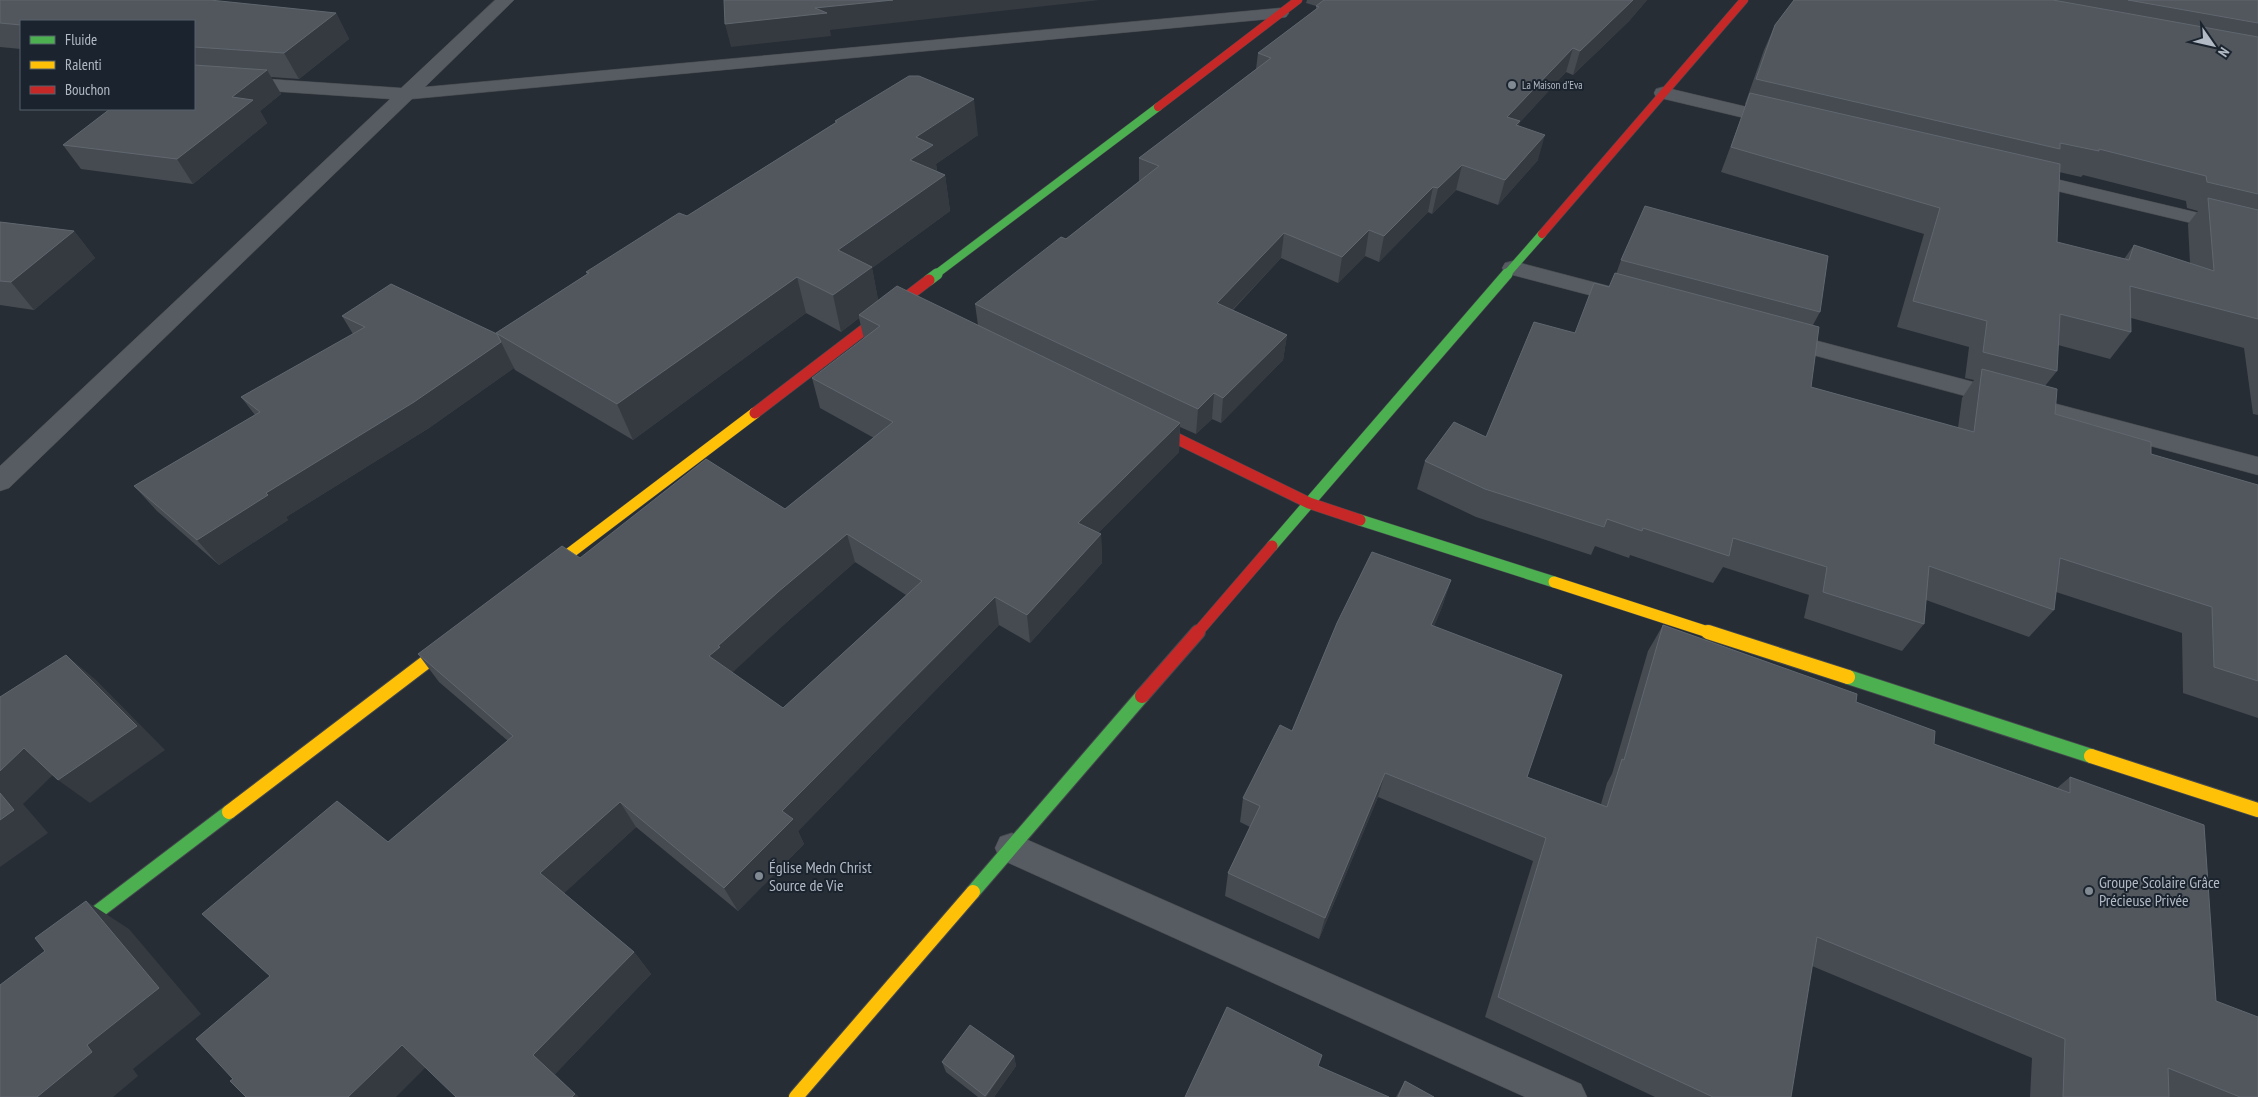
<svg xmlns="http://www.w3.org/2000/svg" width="2258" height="1097" viewBox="0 0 2258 1097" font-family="'PT Sans Narrow',sans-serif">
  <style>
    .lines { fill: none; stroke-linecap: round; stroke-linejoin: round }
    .street-casing { stroke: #45494f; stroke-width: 1 }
    .fast-far2-casing { stroke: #45494f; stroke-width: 9 }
    .fast-far1-casing { stroke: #45494f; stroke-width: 12 }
    .fast-casing { stroke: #45494f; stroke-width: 16 }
    .slow-far1-casing { stroke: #45494f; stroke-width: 12 }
    .slow-casing { stroke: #45494f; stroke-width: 16 }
    .jam-far2-casing { stroke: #45494f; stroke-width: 9 }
    .jam-far1-casing { stroke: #45494f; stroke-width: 12 }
    .jam-casing { stroke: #45494f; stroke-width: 16 }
    .street { fill: #575c62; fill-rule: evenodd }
    .fast-far2 { stroke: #4caf50; stroke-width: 8 }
    .fast-far1 { stroke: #4caf50; stroke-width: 11 }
    .fast { stroke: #4caf50; stroke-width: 14 }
    .slow-far1 { stroke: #ffc107; stroke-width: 11 }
    .slow { stroke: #ffc107; stroke-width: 14 }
    .jam-far2 { stroke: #c62828; stroke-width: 8 }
    .jam-far1 { stroke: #c62828; stroke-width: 11 }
    .jam { stroke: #c62828; stroke-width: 14 }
    .wall { fill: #464b52; fill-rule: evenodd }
    .shaded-wall { fill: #353a41 }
    .building { fill: #52575e; stroke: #60676e; fill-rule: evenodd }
    .poi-dot { fill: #818992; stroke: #1b242e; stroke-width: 2 }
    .labels { text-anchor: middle; stroke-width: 4; stroke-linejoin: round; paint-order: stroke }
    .far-poi-label { font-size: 11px; fill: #b1bac5; stroke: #1b242e; text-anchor: start }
    .near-poi-label { font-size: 16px; fill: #b1bac5; stroke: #1b242e; text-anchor: start }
  </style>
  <rect width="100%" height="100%" fill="#272d34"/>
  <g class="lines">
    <!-- street casing -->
    <g class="street-casing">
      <g id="street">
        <path d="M495,0H514L425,87L1280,8L1286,9L1289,13L1286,17L1280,18L412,99L9,488L0,491V466L390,99L194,86V74L401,88Z"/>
        <path d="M1663,87L1785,116L1788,120L1785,124L1778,126L1656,97L1654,93L1656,89Z"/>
        <path d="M2022,171L2258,227V239L2015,181L2012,177L2015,173Z"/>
        <path d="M1513,261L1635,293L1638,298L1635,303L1627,305L1505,273L1502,268L1505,263Z"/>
        <path d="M1780,331L2258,457V475L1772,344L1768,339L1772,334Z"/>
        <path d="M1012,833L1581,1084L1587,1097H1525L1000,859L995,848L1000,837Z"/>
      </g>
    </g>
    <!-- fast-far2 casing -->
    <g class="fast-far2-casing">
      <g id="fast-far2">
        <path d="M935,275L1158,107"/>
        <path d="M1506,275L1542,234"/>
      </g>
    </g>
    <!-- fast-far1 casing -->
    <g class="fast-far1-casing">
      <g id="fast-far1">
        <path d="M929,280L937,274"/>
        <path d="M1360,520L1554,582"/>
        <path d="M1272,546L1507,274"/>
      </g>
    </g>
    <!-- fast casing -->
    <g class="fast-casing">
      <g id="fast">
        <path d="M1848,677L2091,756"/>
        <path d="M973,892L1142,696"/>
        <path d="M71,932L229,812"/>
      </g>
    </g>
    <!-- slow-far1 casing -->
    <g class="slow-far1-casing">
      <g id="slow-far1">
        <path d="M541,575L755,413"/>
        <path d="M1554,582L1711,633"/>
      </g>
    </g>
    <!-- slow casing -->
    <g class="slow-casing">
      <g id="slow">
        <path d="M1708,632L1848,677"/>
        <path d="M2091,756L2258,810"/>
        <path d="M229,812L455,640"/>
        <path d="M796,1097L973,892"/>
      </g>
    </g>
    <!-- jam-far2 casing -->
    <g class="jam-far2-casing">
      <g id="jam-far2">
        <path d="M1158,107L1298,0"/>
        <path d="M1542,234L1744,0"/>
      </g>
    </g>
    <!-- jam-far1 casing -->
    <g class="jam-far1-casing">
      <g id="jam-far1">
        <path d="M755,413L929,280"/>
        <path d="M1145,423L1309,503L1360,520"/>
        <path d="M1197,633L1272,546"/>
      </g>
    </g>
    <!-- jam casing -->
    <g class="jam-casing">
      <path id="jam" d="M1142,696L1198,632"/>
    </g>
    <!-- street -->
    <use href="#street" class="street"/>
    <!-- fast-far2 -->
    <use href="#fast-far2" class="fast-far2"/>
    <!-- fast-far1 -->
    <use href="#fast-far1" class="fast-far1"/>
    <!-- fast -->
    <use href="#fast" class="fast"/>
    <!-- slow-far1 -->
    <use href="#slow-far1" class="slow-far1"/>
    <!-- slow -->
    <use href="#slow" class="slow"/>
    <!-- jam-far2 -->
    <use href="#jam-far2" class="jam-far2"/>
    <!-- jam-far1 -->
    <use href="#jam-far1" class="jam-far1"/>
    <!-- jam -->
    <use href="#jam" class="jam"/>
  </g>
  <!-- wall -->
  <g class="wall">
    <path d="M0,0L336,13L349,39L299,79L271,77L281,94L260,111L267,123L193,184L81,169L63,145L196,66L194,65V21H21V49L0,47Z"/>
    <path d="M1307,0H1647L1629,21L1573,75L1566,72L1520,122L1518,126L1538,160L1498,205L1456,190L1432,214L1428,212L1379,262L1365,256L1338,283L1281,258L1233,310L1287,335L1283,360L1221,423L1212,419L1196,434L1180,427L1179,452L1098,533L1101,534L1102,563L1030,643L999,625L798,831L804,844L738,911L636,827L564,893L634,952L651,974L555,1074L426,1068L233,1079L270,976L388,842L508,741L439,682L418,654L580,558L785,509L874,438L820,408L812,378L864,339L859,318L841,332L806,313L633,440L515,370L514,368L429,428L286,517L288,520L219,565L157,511L134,486L255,415L241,397L353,334L342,316L497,334L496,333L587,274L586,272L687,216L836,122L835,121L978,135L936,164L937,171L945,175L950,211L872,268L878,300L978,325L975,304L1066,239L1139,181V158L1256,69L1258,53L1316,9V6L1306,3ZM855,562L906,595L783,708L732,672L788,621Z"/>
    <path d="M1794,0H2258V415L2253,414L2244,348L2131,318V332L2110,359L2058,345L2057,371L2045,386L2055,414L2151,454L2258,485V718L2183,693L2182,633L2056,592L2054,610L2029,637L1926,600L1924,624L1902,651L1804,618L1809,595L1723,567L1713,583L1630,555L1629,558L1595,546L1591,555L1476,517L1417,489L1425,461L1486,437L1575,333L1609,287L1616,274L1621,260L1820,312L1813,325L1811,387L1958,428L1962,398L1974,380L1965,378L1969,347L1897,327L1924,234L1721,172L1746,105L1745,104L1764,50L1775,25ZM2059,172L2081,177L2083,175L2186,201L2187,208L2198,211L2188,224L2190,263L2134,245L2124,259L2057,242Z"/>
    <path d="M0,222L74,231L95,258L34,310L0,305Z"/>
    <path d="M1451,580L1442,607L1434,626L1527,777L1601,804L1607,783L1612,774L1648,651L1663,625L1856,702L1934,744L2057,788L2070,777L2216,1001L2258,1097H2030L2032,1058L1812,966L1791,1097H1655L1485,1017L1533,861L1378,797L1319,939L1225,896L1228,873L1250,827L1240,822L1243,798L1292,731Z"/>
    <path d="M1014,1056L1016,1066L994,1097H978L946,1072L942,1062Z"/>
    <path d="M1405,1081L1434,1097H1396Z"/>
  </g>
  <!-- shaded-wall -->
  <g class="shaded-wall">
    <path d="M893,0H1100L830,30L831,36L731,47L725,24L815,8Z"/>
    <path d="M1633,0H1647L1629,21L1573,75L1580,51Z"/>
    <path d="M336,13L349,39L299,79L284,53Z"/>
    <path d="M1573,48L1566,72L1520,122L1513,146L1507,117Z"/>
    <path d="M267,70L281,94L260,111L267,123L193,184L177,159L232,97Z"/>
    <path d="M974,99L978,135L936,164L938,180L945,175L950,211L872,268L879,304L859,315V318L841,332L833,295L838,250L910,160L916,137Z"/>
    <path d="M1545,135L1538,160L1498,205L1505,180Z"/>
    <path d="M1462,165L1456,190L1432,214L1438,188Z"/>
    <path d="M1433,187L1428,212L1379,262L1384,236Z"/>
    <path d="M1369,230L1365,256L1338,283L1342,257Z"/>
    <path d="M74,231L95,258L34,310L11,282Z"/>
    <path d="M1284,233L1281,258L1215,328L1217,303Z"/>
    <path d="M797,277L806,313L633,440L617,404Z"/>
    <path d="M1287,335L1283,360L1221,423L1223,398Z"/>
    <path d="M501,342L514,368L429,428L286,517L288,520L219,565L197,540L266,493Z"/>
    <path d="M1214,393L1212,419L1196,434L1198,409Z"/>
    <path d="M1180,423L1179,452L1080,551L1078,523Z"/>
    <path d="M847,534L855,562L788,621L731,674L709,656L718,646L778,592Z"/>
    <path d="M1101,534L1102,563L1030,643L1027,615Z"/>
    <path d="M1451,580L1442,607L1423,652L1431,625Z"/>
    <path d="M995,597L999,625L798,831L804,844L738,911L724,888L782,811Z"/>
    <path d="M66,655L96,680L165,750L90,803L58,780Z"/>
    <path d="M24,748L56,772L23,804L48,833L0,867V771Z"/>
    <path d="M1385,773L1378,797L1319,939L1325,918Z"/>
    <path d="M620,802L636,827L560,897L540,873Z"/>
    <path d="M86,901L129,929L201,1014L133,1069L138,1076L113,1097H37L87,1045Z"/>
    <path d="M634,952L651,974L555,1074L579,1097H572L533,1055Z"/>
    <path d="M402,1045L429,1064L396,1097H348Z"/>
    <path d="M1014,1056L1016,1066L994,1097H986Z"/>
  </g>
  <!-- building -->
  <g class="building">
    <path d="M0,0H210L336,13L284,53L194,47V21H21V25L0,23Z"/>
    <path d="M724,0H893L815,8L827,13L725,24Z"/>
    <path d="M1324,0H1633L1580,51L1573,48L1507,117L1520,121L1516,125L1545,135L1505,180L1462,165L1438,188L1433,187L1384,236L1369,230L1342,257L1284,233L1217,303L1287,335L1223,398L1214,393L1198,409L975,304L1061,237L1066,239L1159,166L1139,158L1271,58L1258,53L1319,7L1316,6Z"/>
    <path d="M1794,0H2053L2258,37V194L2207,182L2206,176L2099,149V151L2060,143V149L1756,79L1775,25Z"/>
    <path d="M2128,0H2258V23Z"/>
    <path d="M194,65L267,70L232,97L253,100L177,159L63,145L110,109H194Z"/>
    <path d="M909,76H919L974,99L916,137L933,145L910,160L945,175L838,250L872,267L833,295L797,277L617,404L496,333L589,273L586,272L679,213L687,216L837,122L835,121Z"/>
    <path d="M1750,93L2060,164L2057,242L2129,260L2134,245L2214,271L2208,198L2258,210V319L2130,286L2131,332L2060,314L2057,371L1983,352L1987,321L1913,301L1940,208L1731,147Z"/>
    <path d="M1645,206L1828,256L1820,312L1621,260Z"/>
    <path d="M0,222L74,231L11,282L0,281Z"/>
    <path d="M1615,273L1819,327L1811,387L1974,432L1982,369L2057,389L2055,414L2151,442V454L2258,485V681L2214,667L2212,607L2060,558L2054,610L1929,566L1924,624L1823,592L1827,567L1733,538L1729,556L1643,528L1642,531L1607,519L1604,527L1485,489L1425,461L1454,422L1486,437L1534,322L1575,333L1594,283L1609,287Z"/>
    <path d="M391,284L497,334L501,342L414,402L266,493L268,495L197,540L134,486L260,412L241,397L365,327L342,316Z"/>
    <path d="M897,286L1180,423L1078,523L1101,534L1027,615L995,597L782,811L793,819L724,888L620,802L540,873L634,952L533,1055L575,1094L572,1097H456L402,1045L348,1097H246L230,1081L233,1079L196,1039L270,976L202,914L337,801L388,842L513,736L418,654L562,546L580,558L706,459L785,509L893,422L812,378L880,326L859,315ZM847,534L922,581L783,708L709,656L720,647L718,646L778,592Z"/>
    <path d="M1372,552L1451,580L1431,625L1562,675L1527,777L1607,807L1622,759L1624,760L1663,625L1857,694L1856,702L1935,731L1934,744L2070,793V777L2204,825L2216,1001L2258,1017V1097H2240L2168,1068L2169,1097H2063L2065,1039L1817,937L1791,1097H1713L1498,997L1546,838L1385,773L1325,918L1228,873L1260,806L1243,798L1280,725L1292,731L1337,623Z"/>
    <path d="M66,655L137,726L58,780L24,748L0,771V697Z"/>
    <path d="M0,793L14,810L0,820Z"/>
    <path d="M86,901L159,988L87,1045L92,1052L37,1097H0V985L45,951L35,938Z"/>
    <path d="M1227,1007L1322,1055L1318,1066L1389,1097H1185Z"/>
    <path d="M970,1025L1014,1056L985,1096L942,1062Z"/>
    <path d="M1405,1081L1434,1097H1398Z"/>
  </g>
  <!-- markers -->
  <g class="poi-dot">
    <circle cx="1512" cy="85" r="5"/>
    <circle cx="759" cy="876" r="5"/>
    <circle cx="2089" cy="891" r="5"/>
  </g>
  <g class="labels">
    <!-- far-poi labels -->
    <g class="far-poi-label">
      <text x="1522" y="89">La Maison d'Eva</text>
    </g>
    <!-- near-poi labels -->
    <g class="near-poi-label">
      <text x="769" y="873">Église Medn Christ<tspan x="769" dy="18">Source de Vie</tspan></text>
      <text x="2099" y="888">Groupe Scolaire Grâce<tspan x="2099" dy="18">Précieuse Privée</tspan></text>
    </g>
  </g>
  <!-- legend -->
  <rect x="20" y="20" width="175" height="90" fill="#1b242e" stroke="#57606a"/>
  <rect x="30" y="36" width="25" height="8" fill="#4caf50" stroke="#57606a"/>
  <text x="65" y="45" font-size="15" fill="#b1bac5">Fluide</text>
  <rect x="30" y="61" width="25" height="8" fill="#ffc107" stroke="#57606a"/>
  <text x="65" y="70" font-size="15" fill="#b1bac5">Ralenti</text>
  <rect x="30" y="86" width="25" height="8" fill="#c62828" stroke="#57606a"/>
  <text x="65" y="95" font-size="15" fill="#b1bac5">Bouchon</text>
  <!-- north arrow -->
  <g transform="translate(2213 45) rotate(124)" stroke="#1b242e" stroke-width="4" paint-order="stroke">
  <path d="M0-4L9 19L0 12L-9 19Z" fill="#b1bac5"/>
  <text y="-8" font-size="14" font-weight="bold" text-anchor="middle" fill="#b1bac5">N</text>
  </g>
</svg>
